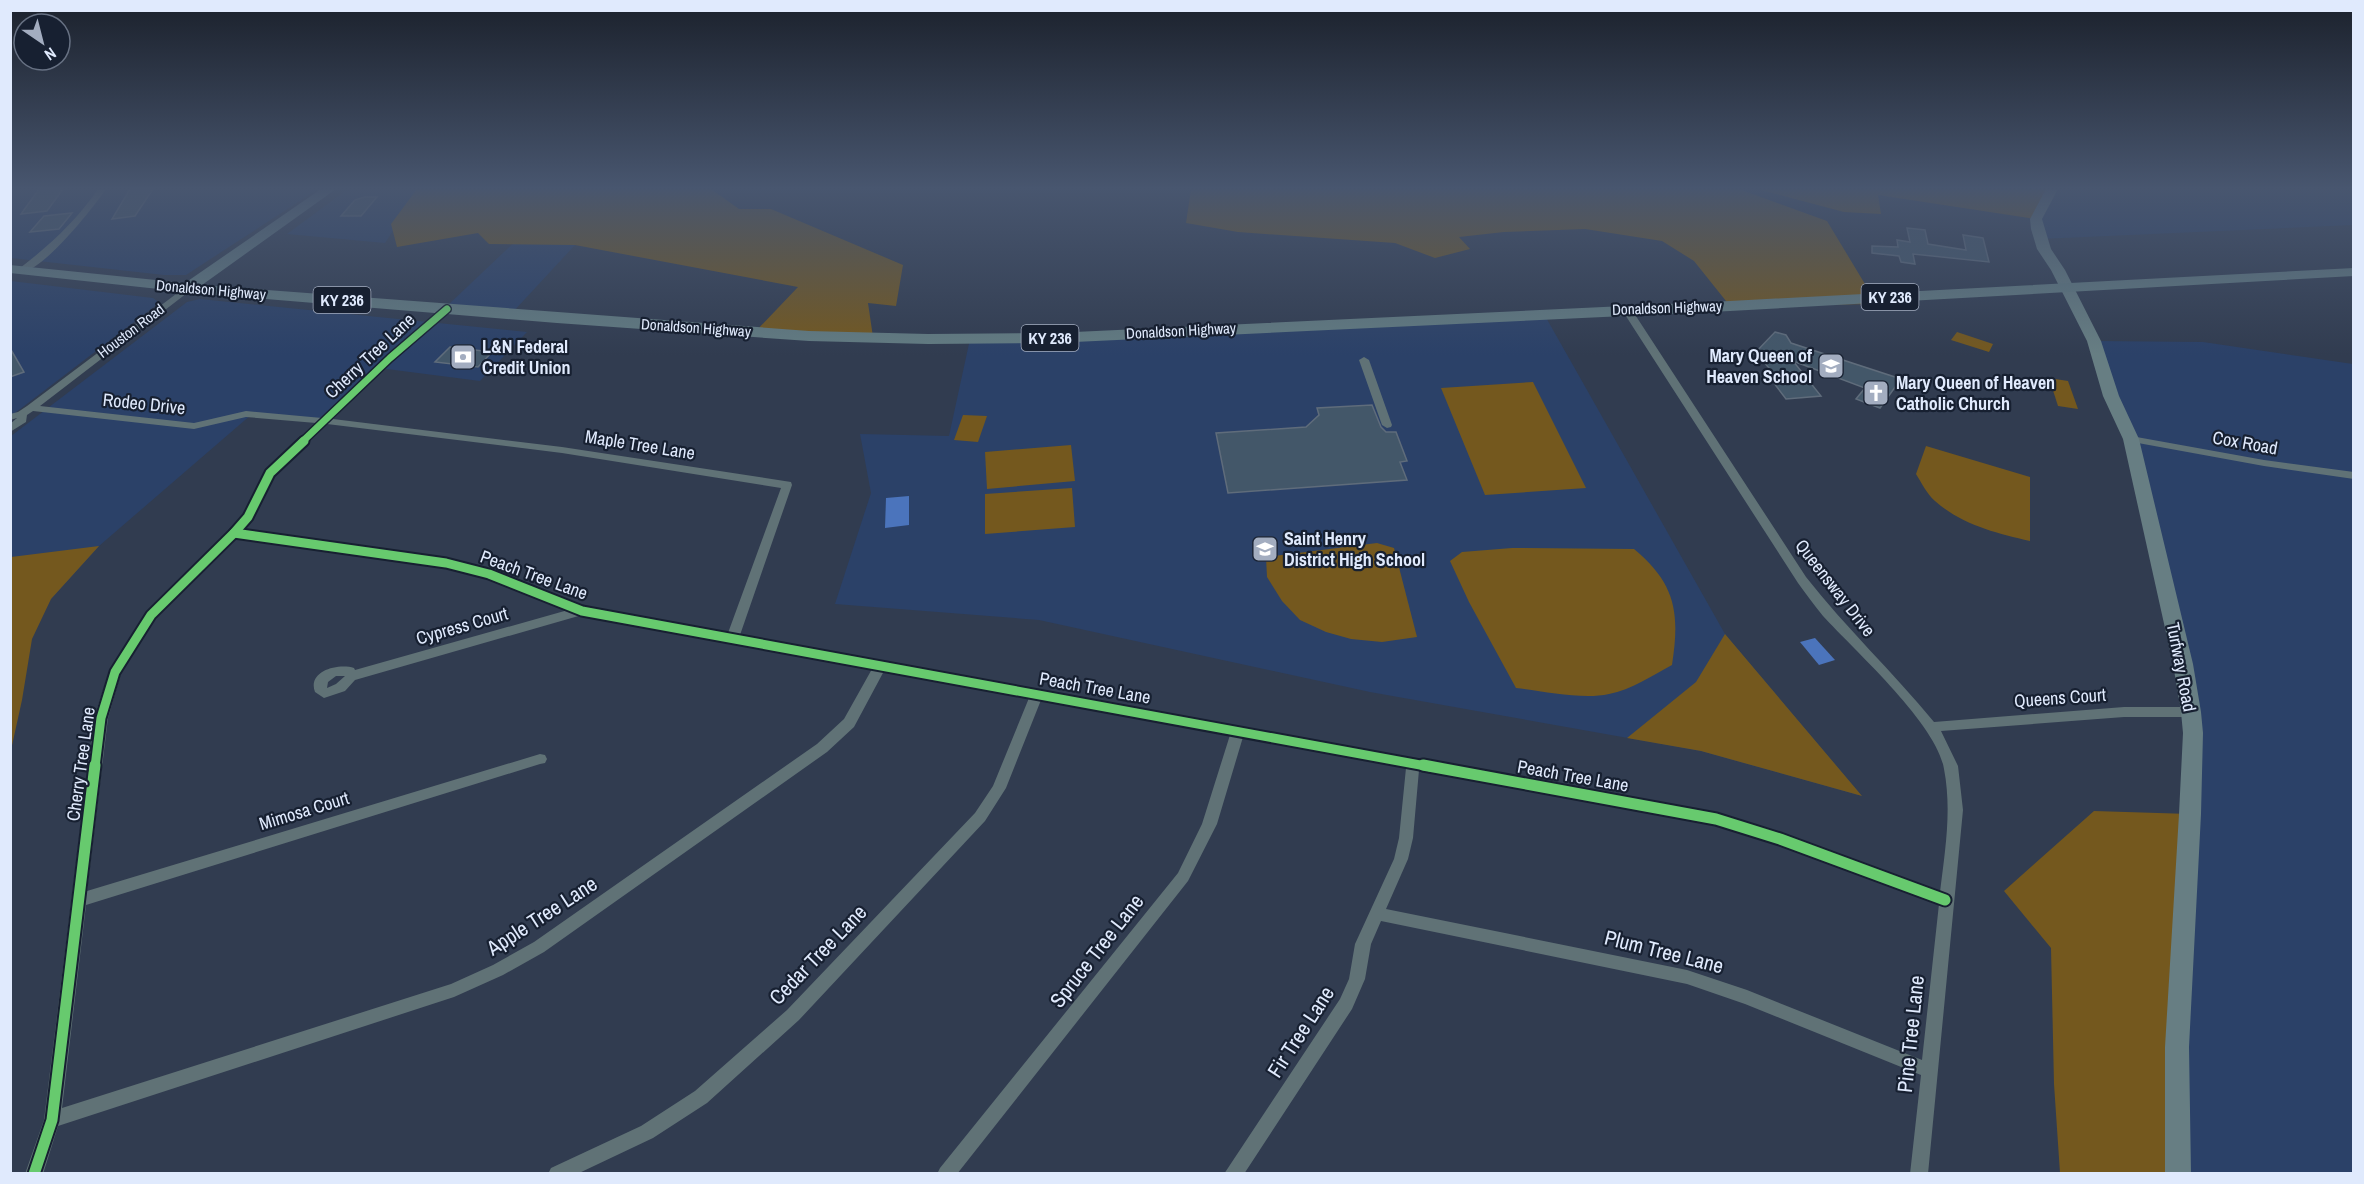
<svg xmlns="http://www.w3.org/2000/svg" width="2364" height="1184" viewBox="0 0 2364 1184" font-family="'Archivo Narrow',sans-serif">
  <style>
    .built { fill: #2b4168 }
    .green { fill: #74581e }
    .water { fill: #4b74bc }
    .building { fill: #435769; stroke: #5f6c7b; stroke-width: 1.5 }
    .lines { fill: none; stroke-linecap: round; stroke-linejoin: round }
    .street { fill: #607276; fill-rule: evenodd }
    .secondary { fill: #677e83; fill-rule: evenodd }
    .primary { fill: #637c82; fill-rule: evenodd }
    .cycleway-far2-casing { stroke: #172031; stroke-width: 10 }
    .cycleway-far1-casing { stroke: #172031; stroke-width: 13 }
    .cycleway-casing { stroke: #172031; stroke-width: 15 }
    .cycleway-far2 { stroke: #67ca6e; stroke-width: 7 }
    .cycleway-far1 { stroke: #67ca6e; stroke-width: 9 }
    .cycleway { stroke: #67ca6e; stroke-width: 11 }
    .labels { text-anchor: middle; stroke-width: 4.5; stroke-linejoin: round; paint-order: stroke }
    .far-street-label { font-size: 15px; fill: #e0eafd; stroke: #172031 }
    .shield { fill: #172031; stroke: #a4adc0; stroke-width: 1.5 }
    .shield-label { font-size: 16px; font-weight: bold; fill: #e0eafd }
    .poi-label { font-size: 18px; font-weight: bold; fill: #e0eafd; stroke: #172031; text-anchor: start }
    .street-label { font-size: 18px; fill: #e0eafd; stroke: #172031 }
    .near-street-label { font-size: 21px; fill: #e0eafd; stroke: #172031 }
  </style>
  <rect width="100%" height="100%" fill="#313c50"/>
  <!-- built -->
  <g class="built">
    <path d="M11,189H318L186,275H164L11,258Z"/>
    <path d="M348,189H420L385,243L287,234Z"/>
    <path d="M2052,189H2353V225L2039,239L2041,207Z"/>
    <path d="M522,235L575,245L512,313L447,306Z"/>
    <path d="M11,281L153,298L157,301L155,306L11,416Z"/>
    <path d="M200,299L527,332L480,381L379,368L325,421L252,414L99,546L51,599H11V436L187,302Z"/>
    <path d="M1544,314L1725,634L1862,796L1701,751L1370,692L1039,620L835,604L871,493L860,434L949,436L970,339Z"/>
    <path d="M2094,341L2203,342L2353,364V1173H2178L2193,733L2131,439Z"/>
  </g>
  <!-- green -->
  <g class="green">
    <path d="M417,189H711L739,209H771L903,265L896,306L868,303L873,337L754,333L798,287L575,245L489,244L478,233L397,247L391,224Z"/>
    <path d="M1191,189H1739L1827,221L1877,304L1730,306L1694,261L1662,241L1585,229L1504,232L1459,237L1470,249L1435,258L1395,243L1238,232L1186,223Z"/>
    <path d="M1757,189H2052L2036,219L1878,195L1881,214L1844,212Z"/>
    <path d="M1957,332L1993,344L1989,352L1951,340Z"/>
    <path d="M2049,378L2068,381L2078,409L2058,406Z"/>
    <path d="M1533,382L1586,488L1485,495L1441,388Z"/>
    <path d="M963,415L987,416L978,442L954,440Z"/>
    <path d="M1071,445L1075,481L987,489L985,452Z"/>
    <path d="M1926,446L2030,477V541C1996,533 1962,525 1935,501C1927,494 1921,482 1916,474Z"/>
    <path d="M1072,488L1075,527L985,534V494Z"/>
    <path d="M1377,543L1394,548L1417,637L1382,642L1351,639L1326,632L1300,620L1282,601L1267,577L1266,557Z"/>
    <path d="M99,546L51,599L32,639L22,700L11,750V557Z"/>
    <path d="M1512,548L1634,549C1676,584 1680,613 1672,665C1653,675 1631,690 1609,694C1582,700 1544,691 1516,688L1469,602L1450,561L1462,552Z"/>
    <path d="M1725,634L1862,796L1701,751L1627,738L1696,682Z"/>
    <path d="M2094,811L2190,814L2178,1173H2060L2054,1084L2051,948L2004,891Z"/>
  </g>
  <!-- water -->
  <g class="water">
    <path d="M909,496V525L885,528L886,498Z"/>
    <path d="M1815,638L1835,660L1819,665L1800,642Z"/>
  </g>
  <!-- building -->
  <g class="building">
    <path d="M39,189H63L47,211L21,214Z"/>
    <path d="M130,189H153L135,216L112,219Z"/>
    <path d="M365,197H377L361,216H341L355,200Z"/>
    <path d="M72,213L59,229L30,232L44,216Z"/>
    <path d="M1907,228L1925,230L1928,244L1966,250L1963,235L1983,238L1989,262L1913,254L1915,264L1901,262L1899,256L1872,253V246L1898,247L1897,240L1910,242Z"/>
    <path d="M1775,332L1786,335L1791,343L1901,379L1880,408L1856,399L1865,388L1793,361L1821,396L1786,399L1767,374L1773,373L1759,356L1754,354Z"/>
    <path d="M450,347L492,352L478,367L435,362Z"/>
    <path d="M10,348L24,372L10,377Z"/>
    <path d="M1372,405L1381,427L1386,432H1396L1407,461L1400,462L1407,480L1228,493L1216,433L1306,427L1319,415L1317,408Z"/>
  </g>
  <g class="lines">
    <!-- street -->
    <g class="street">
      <path d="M98,189H106C94,207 41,274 20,272V268C50,245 76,221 98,189Z"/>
      <path d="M188,285L193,288L191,290L40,406L194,423L246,411L322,418L387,356L444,307H450V311L393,360L333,419L562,447L791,482L792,485L740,635L1716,813L1785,835L1940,892C1945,851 1952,810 1944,769C1937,724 1855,651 1823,616C1814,605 1806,594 1798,583L1622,310L1627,307L1632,310L1806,577C1846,628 1893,672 1934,722L2124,707H2191L2196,708L2198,712L2196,716L2191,717H2124L1941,731L1958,766L1963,810L1928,1174H1910L1921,1075L1745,1004L1687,984L1381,921L1371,944L1365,979L1352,1009L1244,1174H1224L1340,999L1349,979L1355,944L1394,859L1399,838L1406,768L1243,737L1217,824L1188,881L957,1174H937L940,1168L1178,873L1202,824L1230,735L1041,700L1006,788L985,821L799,1020L707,1103L653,1138L577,1174H548L551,1168L641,1126L695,1091L787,1010L975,813L993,786L1029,698L884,671L854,727L827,752L544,952L503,975L454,997L58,1126L43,1174H25L44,1120L94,718L109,672L147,612L230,530L243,515L266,471L316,423L246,417L194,429L33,411L27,415L26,422L10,432V424L17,418L10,420V414L18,412L27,406ZM327,424L562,453L781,488L728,633L584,607L493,571L446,559L243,530L254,517L275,475ZM237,537L446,567L486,577L568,610L355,670L354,668C338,663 307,671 315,692L324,698L345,691L355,680L582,615L872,669L844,719L817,744L534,942L493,965L451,984L62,1108L86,905L540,764L545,763L547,759L545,755L540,754L87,891L108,718L121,673L155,618ZM336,676H345L336,684L327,688L328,682ZM1419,770L1716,825L1778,844L1939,904L1922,1060L1747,990L1687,970L1386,909L1408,859L1413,838Z"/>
      <path d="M1364,357L1369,360L1392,425L1391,427L1387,428L1382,425L1359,360Z"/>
      <path d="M2131,436L2264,460L2354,472V479L2264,466L2127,441L2126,439L2127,437Z"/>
    </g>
    <!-- secondary -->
    <path class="secondary" d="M2046,189H2058L2042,219L2051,249L2065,270L2101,341L2119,396L2139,439L2193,664L2201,712L2203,733L2201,814L2189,1047L2191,1174H2165V1047L2179,814L2183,733L2181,712L2173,664L2123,439L2103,396L2087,341L2051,270L2037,249L2031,229L2030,219Z"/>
    <!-- primary -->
    <path class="primary" d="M321,189H336L202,285L809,331L928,334L1053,333L1730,301L2354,268V276L1730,311L1053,343L928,344L809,341L557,323L205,294L10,273V265L185,283Z"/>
    <!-- cycleway-far2 casing -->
    <g class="cycleway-far2-casing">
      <path id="cycleway-far2" d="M302,442L390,358L447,309"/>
    </g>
    <!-- cycleway-far1 casing -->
    <g class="cycleway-far1-casing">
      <g id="cycleway-far1">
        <path d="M234,533L446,563L489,574L582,611L1431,767"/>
        <path d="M95,767L101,718L115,672L151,615L234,533L248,517L270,473L304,441"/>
      </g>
    </g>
    <!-- cycleway casing -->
    <g class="cycleway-casing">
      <g id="cycleway">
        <path d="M1423,765L1716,819L1780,839L1945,900"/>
        <path d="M34,1174L52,1120L95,765"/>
      </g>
    </g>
    <!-- cycleway-far2 -->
    <use href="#cycleway-far2" class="cycleway-far2"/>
    <!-- cycleway-far1 -->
    <use href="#cycleway-far1" class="cycleway-far1"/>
    <!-- cycleway -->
    <use href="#cycleway" class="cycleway"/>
  </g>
  <!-- sky -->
  <linearGradient id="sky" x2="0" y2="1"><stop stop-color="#1b212c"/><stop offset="0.53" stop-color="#48566f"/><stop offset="1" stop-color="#48566f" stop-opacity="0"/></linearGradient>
  <rect width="2364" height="355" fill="url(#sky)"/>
  <!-- icons -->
  <defs>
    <g id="bank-square" transform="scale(1.35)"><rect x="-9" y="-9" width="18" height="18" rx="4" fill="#a3adc0" stroke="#172031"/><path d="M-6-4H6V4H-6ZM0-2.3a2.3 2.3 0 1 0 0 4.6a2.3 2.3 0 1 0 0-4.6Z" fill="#fff"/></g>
    <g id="school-square" transform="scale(1.35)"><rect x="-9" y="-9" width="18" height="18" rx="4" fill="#a3adc0" stroke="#172031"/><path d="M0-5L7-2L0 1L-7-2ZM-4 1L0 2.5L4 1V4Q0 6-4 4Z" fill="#fff"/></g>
    <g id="church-square" transform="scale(1.35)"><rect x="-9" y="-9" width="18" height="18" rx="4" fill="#a3adc0" stroke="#172031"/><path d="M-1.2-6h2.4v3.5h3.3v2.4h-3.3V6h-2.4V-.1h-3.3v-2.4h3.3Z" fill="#fff"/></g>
  </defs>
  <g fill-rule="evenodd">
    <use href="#bank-square" x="463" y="357"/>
    <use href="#school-square" x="1831" y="366"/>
    <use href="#church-square" x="1876" y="393"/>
    <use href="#school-square" x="1265" y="549"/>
  </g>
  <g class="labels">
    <!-- far-street labels -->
    <g class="far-street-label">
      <text transform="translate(211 290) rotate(5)" y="5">Donaldson Highway</text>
      <text transform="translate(1667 308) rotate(-2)" y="5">Donaldson Highway</text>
      <text transform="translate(696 328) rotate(4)" y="5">Donaldson Highway</text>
      <text transform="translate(131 331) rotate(-37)" y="5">Houston Road</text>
      <text transform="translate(1181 331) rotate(-3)" y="5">Donaldson Highway</text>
    </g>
    <!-- shield labels -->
    <g class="shield">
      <rect x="1861.5" y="284" width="57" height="26" rx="4.5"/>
      <rect x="313.5" y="287" width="57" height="26" rx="4.5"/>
      <rect x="1021.5" y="325" width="57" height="26" rx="4.5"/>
    </g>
    <g class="shield-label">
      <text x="1890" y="303">KY 236</text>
      <text x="342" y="306">KY 236</text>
      <text x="1050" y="344">KY 236</text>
    </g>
    <!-- poi labels -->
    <g class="poi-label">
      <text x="482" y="353">L&amp;N Federal<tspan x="482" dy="21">Credit Union</tspan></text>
      <text x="1812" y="362" text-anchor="end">Mary Queen of<tspan x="1812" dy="21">Heaven School</tspan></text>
      <text x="1896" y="389">Mary Queen of Heaven<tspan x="1896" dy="21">Catholic Church</tspan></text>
      <text x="1284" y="545">Saint Henry<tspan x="1284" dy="21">District High School</tspan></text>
    </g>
    <!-- street labels -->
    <g class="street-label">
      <text transform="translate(370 356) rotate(-43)" y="6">Cherry Tree Lane</text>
      <text transform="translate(144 404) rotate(6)" y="6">Rodeo Drive</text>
      <text transform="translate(2245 443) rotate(10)" y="6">Cox Road</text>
      <text transform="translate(640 445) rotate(9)" y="6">Maple Tree Lane</text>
      <text transform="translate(534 575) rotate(20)" y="6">Peach Tree Lane</text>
      <text transform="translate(1835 588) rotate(52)" y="6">Queensway Drive</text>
      <text transform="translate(462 626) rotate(-16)" y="6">Cypress Court</text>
      <text transform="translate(2181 667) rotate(79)" y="6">Turfway Road</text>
      <text transform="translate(1095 688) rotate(10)" y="6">Peach Tree Lane</text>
      <text transform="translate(2060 698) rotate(-4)" y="6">Queens Court</text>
      <text transform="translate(81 764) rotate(-82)" y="6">Cherry Tree Lane</text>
      <text transform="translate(1573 776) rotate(10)" y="6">Peach Tree Lane</text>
      <text transform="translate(304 811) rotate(-17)" y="6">Mimosa Court</text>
    </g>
    <!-- near-street labels -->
    <g class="near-street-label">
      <text transform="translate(542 916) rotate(-33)" y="7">Apple Tree Lane</text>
      <text transform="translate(1097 951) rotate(-52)" y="7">Spruce Tree Lane</text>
      <text transform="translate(1664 952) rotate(14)" y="7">Plum Tree Lane</text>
      <text transform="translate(818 955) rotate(-46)" y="7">Cedar Tree Lane</text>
      <text transform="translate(1301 1032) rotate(-57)" y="7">Fir Tree Lane</text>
      <text transform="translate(1911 1034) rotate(-84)" y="7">Pine Tree Lane</text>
    </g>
  </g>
  <!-- border -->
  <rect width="2364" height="1184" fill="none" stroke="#e0eafd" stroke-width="24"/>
  <!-- north arrow -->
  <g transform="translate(42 42) rotate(145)"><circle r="28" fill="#172031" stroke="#677183" stroke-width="1.5"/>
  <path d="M0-4.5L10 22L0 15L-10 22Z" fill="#a3adc0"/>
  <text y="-9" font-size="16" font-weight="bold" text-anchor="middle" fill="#e0eafd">N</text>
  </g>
</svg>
